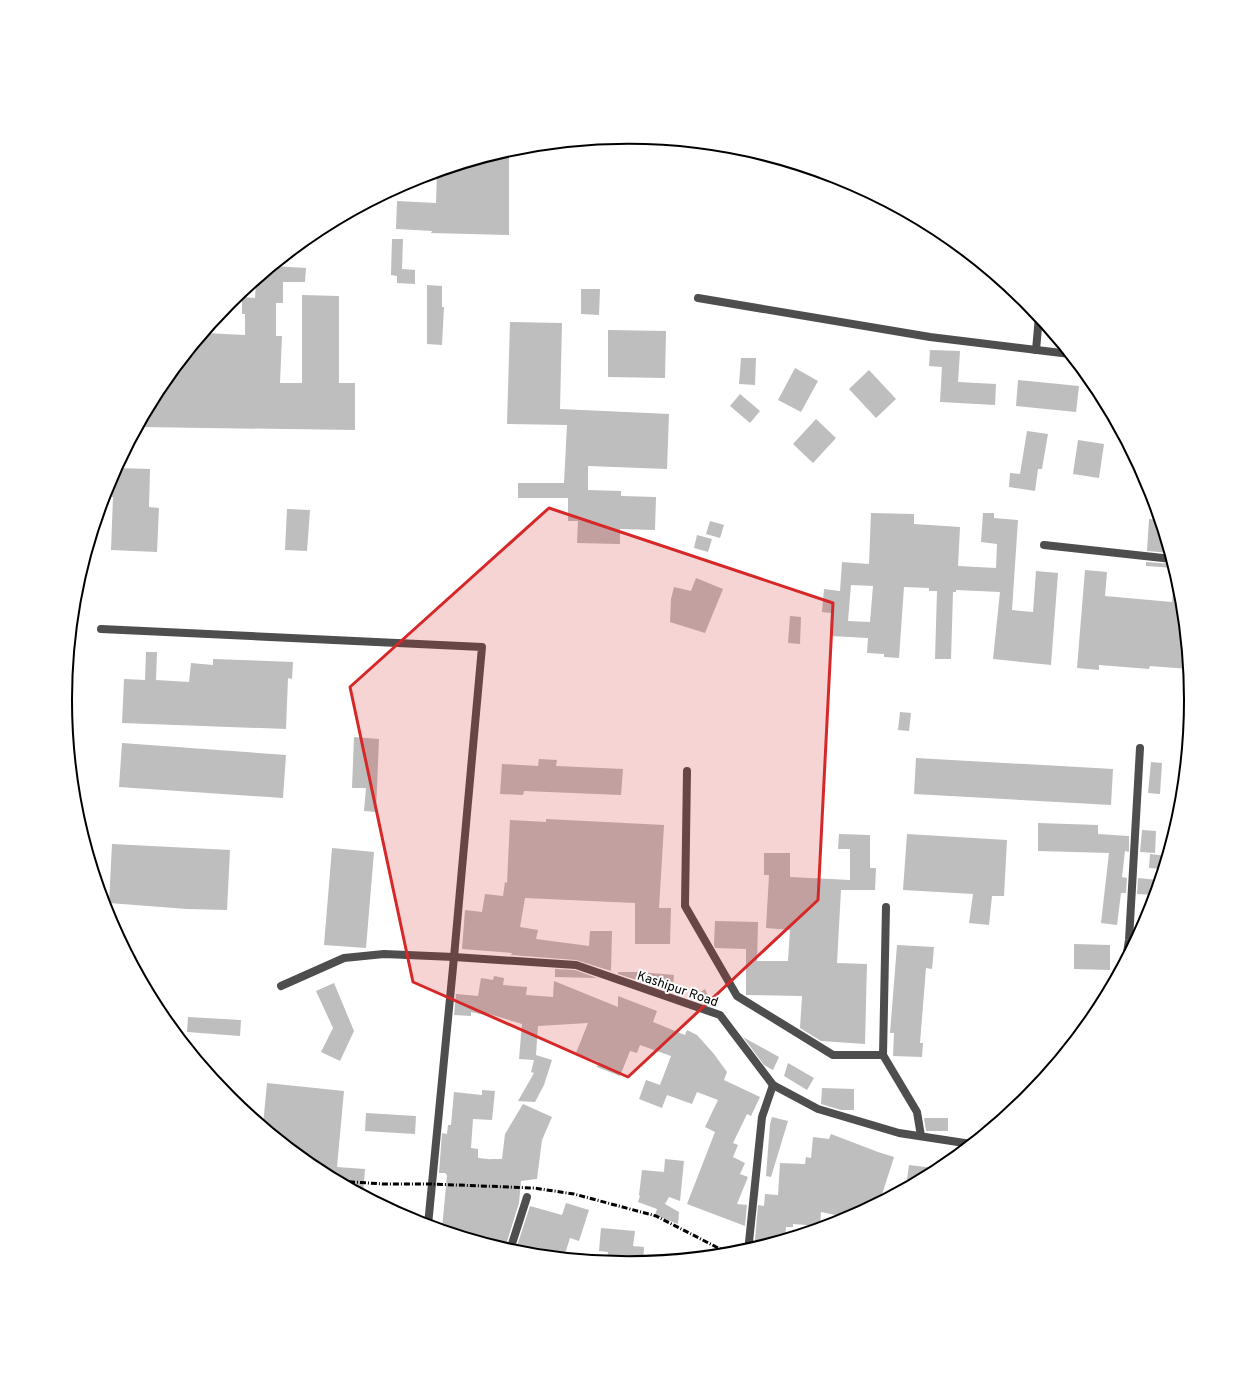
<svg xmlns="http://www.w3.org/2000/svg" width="1257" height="1400" viewBox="0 0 1257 1400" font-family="Overpass,sans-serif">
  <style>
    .building { fill: #bebebe; fill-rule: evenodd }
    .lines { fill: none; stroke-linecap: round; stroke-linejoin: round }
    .lane { stroke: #4e4e4e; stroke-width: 8 }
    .street { stroke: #4e4e4e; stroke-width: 8 }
    .rail { stroke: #000; stroke-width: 3; stroke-dasharray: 6 2 1 2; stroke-linecap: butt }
    .marked { fill: #d62828; fill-opacity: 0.2; stroke: #d62828; stroke-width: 3; stroke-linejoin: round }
    .labels { text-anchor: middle; stroke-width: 4; stroke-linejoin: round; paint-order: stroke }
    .street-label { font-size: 13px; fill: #000; stroke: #fff }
    .rim { fill: none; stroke: #000; stroke-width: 2 }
  </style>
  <rect width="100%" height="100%" fill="#fff"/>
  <!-- building -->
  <g class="building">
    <path d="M509,150V235L431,233L432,231L396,229L397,201L436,203L437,172Z"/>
    <path d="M392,239H403L402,269L415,270V284L397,283V276L391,275Z"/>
    <path d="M273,266L306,268L305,282H283V303H276V336H282L280,383H302V295L339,296V383H355V430L139,427L160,387L204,333L245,335V314H242V297L255,298L256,280Z"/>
    <path d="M427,285L442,286V307H444L442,345L427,344Z"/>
    <path d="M581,289H600L599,315L581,314Z"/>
    <path d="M510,322L562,323L560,409L669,414L667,469L588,466V490L621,491V496L656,497L655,530L620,529V544L577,543L578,521H568V498H518V483H564L567,425L507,424Z"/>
    <path d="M608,330L666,331L665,378L608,377Z"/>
    <path d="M930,350L960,351L958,382L996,384L995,405L940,402L942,367L929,366Z"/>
    <path d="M741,358H756L755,385L739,384Z"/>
    <path d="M795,368L818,381L801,412L778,400Z"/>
    <path d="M869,370L896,399L876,418L849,389Z"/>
    <path d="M1018,380L1079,386L1076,412L1016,406Z"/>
    <path d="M740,394L760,411L750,423L730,406Z"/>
    <path d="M816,419L836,438L813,463L793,444Z"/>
    <path d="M1027,431L1048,434L1042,469H1038L1035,491L1009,487L1010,473L1020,474Z"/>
    <path d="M1078,440L1104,444L1099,478L1073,474Z"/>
    <path d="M117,468L150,469L149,507L159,508L157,552L111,550L113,497H108V484Z"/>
    <path d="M287,509L310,510L307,551L285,550Z"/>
    <path d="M871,513L914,514V524L960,527L958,566L996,568L997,544L981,542L983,513H994V518L1018,520L1012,610L1033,612L1036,571L1058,573L1051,665L993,659L1000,592L956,590V592H953L951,659H935L937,591H929V588L904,587L899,658L884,657V654L867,653L868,638L830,636L831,613L822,612L824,589L840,591L842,562L869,564ZM851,585L873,586L870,622L848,621Z"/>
    <path d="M1149,519L1160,520L1170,553L1147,551Z"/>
    <path d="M710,521L724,525L720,538L706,534Z"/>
    <path d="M697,535L712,539L708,552L694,548Z"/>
    <path d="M1146,562L1173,564L1174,568L1146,566Z"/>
    <path d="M1085,570L1107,572L1105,596L1172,602L1174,579H1178L1181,590L1189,669L1150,666L1149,669L1099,665V670L1077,668Z"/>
    <path d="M696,578L723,589L705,633L670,622L671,599L674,587L691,591Z"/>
    <path d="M790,616L801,617L800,644L788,643Z"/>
    <path d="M146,652H157L156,680L189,682L191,663L213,665V659L293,662L292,679L288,678L286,729L122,723L124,679L145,680Z"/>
    <path d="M900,712L911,713L909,731L898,730Z"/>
    <path d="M354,737L379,739L376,812L364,811L366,788H352Z"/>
    <path d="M122,743L286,755L283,798L119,787Z"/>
    <path d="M916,758L1113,769L1111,805L914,794Z"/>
    <path d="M539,759L557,760L556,766L623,769L621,795L524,791L523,795L500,794L502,764L538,766Z"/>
    <path d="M1151,762L1162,763L1160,794L1148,793Z"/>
    <path d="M546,819L664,825L659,908H671L670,944H635V903L525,898L520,927L538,930L536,939L589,946L590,931H612L611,971L576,960L511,955L512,953L462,949L465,910L482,912L485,894L503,896L505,882L507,883L510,820L546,822Z"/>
    <path d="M1038,823L1098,825V834L1129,836V852L1125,851L1122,877L1127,878L1126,893H1121L1117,925L1101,923L1109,853L1038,851Z"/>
    <path d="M1142,830L1156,831L1155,853L1140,852Z"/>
    <path d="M839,834L870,835V868H876L875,890H841L837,963L867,964L865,1044L821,1041L800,1028L802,996L746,995V949L715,948L714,945L715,921L758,922L757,961H788L790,930L766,928L769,875H764V853H790V877L850,880V849H838Z"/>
    <path d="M907,834L1007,840L1004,896H992L989,925L969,923L973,894L903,890Z"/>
    <path d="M112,844L230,850L227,910L187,909L109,903Z"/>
    <path d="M332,848L374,852L366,948L324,945Z"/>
    <path d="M1150,854L1167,856L1163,869L1149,868Z"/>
    <path d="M1138,878L1158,880L1155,895L1137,894Z"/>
    <path d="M1074,944L1110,945V970L1074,969Z"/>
    <path d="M897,945L934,947L932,969L926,968L920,1043H923L922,1057L893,1056L894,1033H890Z"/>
    <path d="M555,969L575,970L597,978L555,977Z"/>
    <path d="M618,972H640L674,975L673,985L646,983L618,974Z"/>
    <path d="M494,976L504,978L503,985L527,987L526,995L553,997L554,981L618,1007V996L657,1011L653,1022L685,1035L687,1030L697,1035L714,1054L727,1072L724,1080L760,1097L751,1116L747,1114L733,1143L738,1145L733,1157L745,1163L740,1174L748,1177L737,1204L747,1205L745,1226L687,1204L715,1132L705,1127L718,1100L697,1092L692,1104L667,1095L662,1108L639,1099L646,1080L660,1085L671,1056L640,1045L637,1053L630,1051L620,1076L597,1067L599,1062L576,1053L588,1023L538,1026L536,1055L552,1060L544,1085L535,1102L518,1101L534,1073L531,1072L534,1060L519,1059L522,1024L486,1013L485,1015L471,1012V1016L454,1015L456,994L478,996L481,978L493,980Z"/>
    <path d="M334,983L354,1031L340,1061L321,1052L333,1028L316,991Z"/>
    <path d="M705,989L713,1007L700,1002L696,995Z"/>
    <path d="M188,1017L241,1020L240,1036L187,1032Z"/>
    <path d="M743,1037L779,1057L773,1070L764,1065Z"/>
    <path d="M788,1063L814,1078L807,1090L784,1076Z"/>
    <path d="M267,1083L344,1091L337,1167L365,1169L363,1194L315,1168L263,1125Z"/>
    <path d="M822,1088L854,1089V1110H841L821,1104Z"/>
    <path d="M482,1090L495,1091L492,1120L473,1119L471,1148L478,1149V1158L489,1159V1160L490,1159H502L505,1134L523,1104L552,1117L542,1140L537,1179L521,1181L519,1203L505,1248L442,1229L447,1175L445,1173H439L442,1133L447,1134L448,1125H451L454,1092L482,1095Z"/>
    <path d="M366,1113L416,1116L415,1134L365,1131Z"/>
    <path d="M772,1117L788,1121L771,1177L766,1176L770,1124Z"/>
    <path d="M924,1118H948V1131H926Z"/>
    <path d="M831,1134L878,1152L894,1157L880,1201L850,1218L821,1212L820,1226L793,1224V1227H786L785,1238L775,1242L755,1240L758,1205L764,1206L765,1194L778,1195L780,1163L805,1164L806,1157L811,1158L813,1137L829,1139Z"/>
    <path d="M665,1159L684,1161L680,1201L669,1197L665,1204L679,1212L678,1224L655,1215L657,1209L638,1202L640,1196L639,1195L642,1170L664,1172Z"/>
    <path d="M909,1165L942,1169L906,1187Z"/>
    <path d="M566,1203L589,1210L579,1241L570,1238L564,1257L515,1252L530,1206L562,1215Z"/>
    <path d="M601,1228L635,1231L633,1246L644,1247L643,1262L628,1264L627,1262L607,1260L608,1252L599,1251Z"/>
  </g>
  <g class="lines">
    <!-- lane -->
    <g class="lane">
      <path d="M687,771L685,906L737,996L833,1055H883L917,1112L921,1136"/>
      <path d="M281,986L344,958L384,954L454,957"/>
      <path d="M883,1055L886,907"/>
    </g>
    <!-- street -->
    <g class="street">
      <path d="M698,298L930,337L1070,354"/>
      <path d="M1036,350L1039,316"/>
      <path d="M1044,545L1172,559"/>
      <path d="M101,629L482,647L454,957L428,1225"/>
      <path d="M454,957L576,965L720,1015L773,1085L818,1109L899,1133L971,1144"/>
      <path d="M1126,959L1129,940L1140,748"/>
      <path d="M749,1242L762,1117L773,1085"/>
      <path d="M510,1250L527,1197"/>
    </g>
    <!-- rail -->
    <path class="rail" d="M338,1181L383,1184H431L534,1188L574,1194L656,1216L730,1254"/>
  </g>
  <!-- marked area -->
  <path class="marked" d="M549,508L833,603L818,900L628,1077L413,982L350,687Z"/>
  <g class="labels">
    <!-- street labels -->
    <g class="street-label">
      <text transform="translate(678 988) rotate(19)" y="5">Kashipur Road</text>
    </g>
  </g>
  <!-- crop -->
  <path d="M0 0H1257V1400H0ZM72 700a556 556 0 1 1 1112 0a556 556 0 1 1-1112 0Z" fill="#fff" fill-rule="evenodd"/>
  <path class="rim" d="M72 700a556 556 0 1 1 1112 0a556 556 0 1 1-1112 0Z"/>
</svg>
